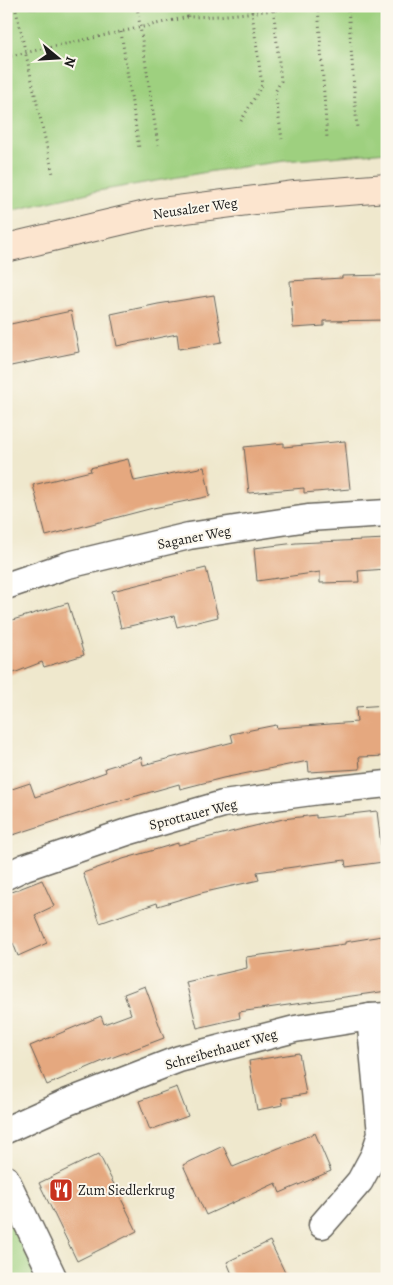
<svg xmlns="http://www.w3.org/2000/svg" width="393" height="1285" viewBox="0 0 393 1285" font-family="Alegreya,serif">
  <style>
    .green { fill: #9ed07f; stroke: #5d764e }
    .building { fill: #e5a87f }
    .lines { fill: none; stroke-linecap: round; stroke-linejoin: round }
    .street-casing { stroke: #66635a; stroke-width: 29 }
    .secondary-casing { stroke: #66635a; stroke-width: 30 }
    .path { stroke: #66635a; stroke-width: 3; stroke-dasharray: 1 4; stroke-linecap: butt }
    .street { stroke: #fff; stroke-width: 26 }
    .secondary { stroke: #fce5cf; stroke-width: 28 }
    .labels { text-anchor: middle; stroke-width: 4; stroke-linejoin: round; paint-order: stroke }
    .street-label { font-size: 14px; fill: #1c1c1c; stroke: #fbf7ec }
    .poi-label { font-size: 14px; fill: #1c1c1c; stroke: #fbf7ec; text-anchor: start }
  </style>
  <rect width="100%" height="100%" fill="#fbf7ec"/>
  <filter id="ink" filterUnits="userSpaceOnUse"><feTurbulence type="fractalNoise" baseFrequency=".02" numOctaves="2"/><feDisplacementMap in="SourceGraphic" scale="10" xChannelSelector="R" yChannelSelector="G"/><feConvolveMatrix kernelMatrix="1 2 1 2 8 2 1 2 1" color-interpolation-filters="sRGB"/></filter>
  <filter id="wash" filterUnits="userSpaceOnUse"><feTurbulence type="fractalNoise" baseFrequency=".0096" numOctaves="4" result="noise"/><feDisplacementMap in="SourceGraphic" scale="20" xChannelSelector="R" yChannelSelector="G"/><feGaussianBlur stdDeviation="1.12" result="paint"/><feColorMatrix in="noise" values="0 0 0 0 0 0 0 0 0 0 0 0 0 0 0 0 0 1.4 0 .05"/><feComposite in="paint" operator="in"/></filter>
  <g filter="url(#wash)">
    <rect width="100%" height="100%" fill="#efe8cd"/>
    <!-- green -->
    <g class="green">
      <path d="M6,6H387V152L285,161L213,171L92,192L6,212Z"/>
      <path d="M6,1193L46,1279H6Z"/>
    </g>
    <g id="blocks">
      <!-- building -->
      <g class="building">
        <path d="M387,275V320L324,321V326L293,328L290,281L342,278V276Z"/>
        <path d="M214,295L222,342L179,349L177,334L117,346L111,314L158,304Z"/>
        <path d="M71,311L79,352L6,367V325Z"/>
        <path d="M345,441L350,489L304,493V488L249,493L244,447L284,443V447Z"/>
        <path d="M128,459L134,481L204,467L210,496L153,508L46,536L33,485L91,471L90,468Z"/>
        <path d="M387,539V569L358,571L359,582L320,583V572L257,581L254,548L296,543Z"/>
        <path d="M206,568L218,617L177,627L174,616L121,628L112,591Z"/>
        <path d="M68,603L84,655L44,667L42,662L6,676V622Z"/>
        <path d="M387,705V756L359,757L360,769L309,772L308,761L223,778L180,789L179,784L105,805L13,835L6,817V791L30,783L35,797L106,772L105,768L141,757L143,765L233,742L231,734L276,725L277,728L357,722L356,707Z"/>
        <path d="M377,811L383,862L346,867L345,860L257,872L259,880L201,893L158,906L157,903L100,923L83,873L123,859L178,843V845L283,819L316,815V818Z"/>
        <path d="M42,880L54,906L35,915L47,943L18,956L13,943L6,946V894Z"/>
        <path d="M382,936L387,969V991L239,1012L240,1018L197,1028L186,982L247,968L246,957L345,944V942Z"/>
        <path d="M145,986L164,1038L103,1061L47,1085L30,1046L101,1016L104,1024L131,1014L124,994Z"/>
        <path d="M299,1053L306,1094L282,1098L283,1105L257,1110L249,1061Z"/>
        <path d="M177,1087L188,1116L150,1130L139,1101Z"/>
        <path d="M315,1133L331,1171L280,1193L276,1183L206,1215L183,1165L223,1146L233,1167Z"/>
        <path d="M99,1154L137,1231L77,1261L39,1183Z"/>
        <path d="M270,1241L288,1279H234L227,1262Z"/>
      </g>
    </g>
  </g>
  <g filter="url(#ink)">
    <use href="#blocks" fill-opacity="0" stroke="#66635a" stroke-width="1"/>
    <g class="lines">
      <!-- street casing -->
      <g class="street-casing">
        <g id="street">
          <path d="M6,586L68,565L189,536L308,518L387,513"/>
          <path d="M6,876L25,867L130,831L223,804L319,791L387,784"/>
          <path d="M6,1130L68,1102L179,1059L295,1029L370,1017L387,1016"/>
          <path d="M6,1179L54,1279"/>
          <path d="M322,1225L360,1181L374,1155L381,1134L370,1017"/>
        </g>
      </g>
      <!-- secondary casing -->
      <g class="secondary-casing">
        <path id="secondary" d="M6,248L154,213L295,195L387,188"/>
      </g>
      <!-- path -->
      <g class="path">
        <path d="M15,6L53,174"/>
        <path d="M137,6L158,145"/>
        <path d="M186,6L188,17"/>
        <path d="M273,6L281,81L275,92L282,139"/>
        <path d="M318,6L327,138"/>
        <path d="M348,6L357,129"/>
        <path d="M121,32L139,148"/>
        <path d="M6,57L188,17L218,16L314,6"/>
        <path d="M241,121L262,85L251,6"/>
      </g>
      <!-- street -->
      <use href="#street" class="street"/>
      <!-- secondary -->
      <use href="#secondary" class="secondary"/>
    </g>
  </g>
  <!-- icons -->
  <defs>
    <g id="restaurant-square" transform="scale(1.25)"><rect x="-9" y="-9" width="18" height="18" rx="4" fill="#c8321e" stroke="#fbf7ec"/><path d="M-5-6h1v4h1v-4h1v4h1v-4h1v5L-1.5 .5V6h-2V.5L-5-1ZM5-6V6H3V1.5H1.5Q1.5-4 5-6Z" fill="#fff"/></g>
  </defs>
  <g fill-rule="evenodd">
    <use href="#restaurant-square" x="61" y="1190"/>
  </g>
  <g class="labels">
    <!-- street labels -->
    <g class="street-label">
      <text transform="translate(195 208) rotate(-8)" y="5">Neusalzer Weg</text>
      <text transform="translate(194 537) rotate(-11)" y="5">Saganer Weg</text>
      <text transform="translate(193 814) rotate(-14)" y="5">Sprottauer Weg</text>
      <text transform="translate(221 1049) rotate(-16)" y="5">Schreiberhauer Weg</text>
    </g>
    <!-- poi labels -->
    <g class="poi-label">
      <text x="78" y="1195">Zum Siedlerkrug</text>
    </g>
  </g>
  <!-- margin -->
  <rect width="393" height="1285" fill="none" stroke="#fbf7ec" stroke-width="25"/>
  <!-- north arrow -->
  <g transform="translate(58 58) rotate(108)" stroke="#fbf7ec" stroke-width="4" paint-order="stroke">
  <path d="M0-4L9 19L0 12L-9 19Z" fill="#1c1c1c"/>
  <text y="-8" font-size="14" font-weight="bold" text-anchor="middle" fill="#1c1c1c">N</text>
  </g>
</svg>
